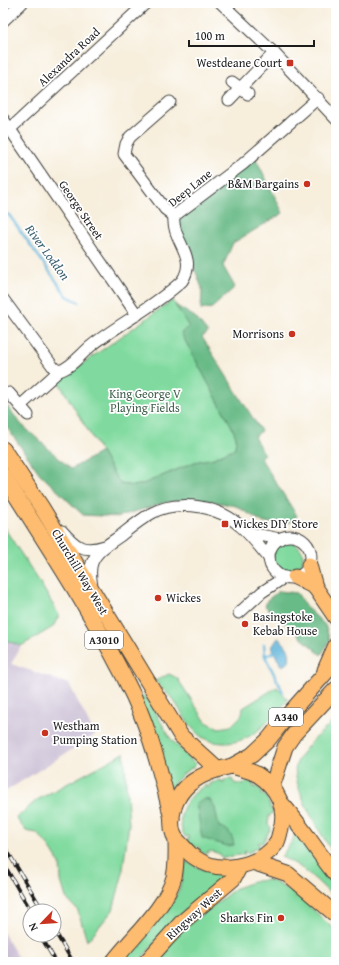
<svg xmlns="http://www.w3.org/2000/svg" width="339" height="965" viewBox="0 0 339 965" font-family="'Gentium Book Plus',serif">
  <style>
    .industrial { fill: #cbbfd5 }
    .green { fill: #80da9f; stroke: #4e7b5e }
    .forest { fill: #68ba86; stroke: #426b51 }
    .water { fill: #5db4da; stroke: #3c687b }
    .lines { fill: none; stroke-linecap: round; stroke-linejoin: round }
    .stream { stroke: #5db4da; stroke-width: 2.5 }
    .minor-casing { stroke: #3d3c39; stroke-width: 13 }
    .major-casing { stroke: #3d3c39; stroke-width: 17 }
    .minor { stroke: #fff; stroke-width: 11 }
    .major { stroke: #fdbc70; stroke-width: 15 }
    .rail-casing { stroke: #1c1c1c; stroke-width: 4 }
    .rail { stroke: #fff; stroke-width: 2.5; stroke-dasharray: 8; stroke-linecap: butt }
    .poi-dot { fill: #c8321e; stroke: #fff; stroke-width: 1.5 }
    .labels { text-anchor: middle; stroke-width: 3.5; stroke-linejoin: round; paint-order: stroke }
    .shield { fill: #fff; stroke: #606060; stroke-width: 1 }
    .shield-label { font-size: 11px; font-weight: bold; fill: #1c1c1c }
    .street-label { font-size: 12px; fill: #1c1c1c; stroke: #fff }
    .poi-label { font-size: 12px; fill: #1c1c1c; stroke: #fff; text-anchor: end }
    .park-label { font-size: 12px; fill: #3f5e4a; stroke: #fff }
    .water-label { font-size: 13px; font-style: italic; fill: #396071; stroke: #fff }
  </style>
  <rect width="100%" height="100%" fill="#fff"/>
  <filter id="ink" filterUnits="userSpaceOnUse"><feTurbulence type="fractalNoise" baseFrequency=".025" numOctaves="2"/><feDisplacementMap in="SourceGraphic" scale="8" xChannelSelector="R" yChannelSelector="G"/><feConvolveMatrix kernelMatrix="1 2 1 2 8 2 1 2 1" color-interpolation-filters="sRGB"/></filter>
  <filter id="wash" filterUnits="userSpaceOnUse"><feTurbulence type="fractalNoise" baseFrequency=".012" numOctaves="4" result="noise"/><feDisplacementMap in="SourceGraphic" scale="16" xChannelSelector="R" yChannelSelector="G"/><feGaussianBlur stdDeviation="0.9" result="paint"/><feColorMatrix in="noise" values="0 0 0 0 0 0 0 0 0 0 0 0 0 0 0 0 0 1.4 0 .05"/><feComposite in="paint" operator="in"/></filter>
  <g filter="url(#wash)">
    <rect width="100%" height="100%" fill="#f7eedc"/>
    <!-- industrial -->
    <g class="industrial">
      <path d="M3,639L21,646L11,664L69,684L95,735L3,793Z"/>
      <path d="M3,932L21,962H3Z"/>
    </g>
    <!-- green -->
    <g class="green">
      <path d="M173,300L189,327L181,333L231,425L236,437L235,448L214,458L195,462L143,484L134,486L120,484L58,381Z"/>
      <path d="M3,526L39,581L59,615L53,627L21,646L3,639Z"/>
      <circle cx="288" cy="557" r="15"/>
      <path d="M169,674L177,678L206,722L219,728L231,726L242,715L243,708L277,687L288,700C270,719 254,742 226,743C216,743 206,741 198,734C188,725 182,712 174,701C169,694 161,688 155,681Z"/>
      <path d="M145,695L171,739L196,765L184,773L168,790L139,698Z"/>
      <path d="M336,719V857C324,840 290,785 296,765C301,749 324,730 336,719Z"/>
      <path d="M124,753L129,824L122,876L113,910L87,941L78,911L66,898L61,881L60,864L50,848L37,833L26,831L16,818L37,800Z"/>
      <path d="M232,779L234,783L243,785L247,781L254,784L253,787L255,788L256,786L263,792L261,794L263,796L265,794L273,813L269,816L268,824L271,828L262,844L260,842L258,843L260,846L248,853L246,850L244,851L245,854L222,858L220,854L211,851L205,854L198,850L200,848L198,846L196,848L186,840L189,839L188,836L185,837C173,815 187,796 206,785L208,788L210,786L209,784L221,780L222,783H224V780Z"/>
      <path d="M296,828L336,881V899C319,883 303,865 281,857L293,840Z"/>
      <path d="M186,861L201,869L230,875C194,896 165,930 139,962H121L169,908L179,890Z"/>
      <path d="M269,880C297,891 315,912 336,931V962H153L183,929L236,888L256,881Z"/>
    </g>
    <!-- forest -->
    <g class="forest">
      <path d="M255,157L283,213L233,243L223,266L235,287L212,308L201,310L202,288L176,222L192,205Z"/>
      <path d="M175,305L195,317L208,333L202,337L261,431L254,437L264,454L260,457L297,516L291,522L264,523L236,506L195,498L164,503L117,517L83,515L40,474L3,422V401L21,424L71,469L101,452L120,484L134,486L143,484L195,462L214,458L235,448L236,437L231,425L181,333L189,327Z"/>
      <path d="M279,591L297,593L307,608L325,625L330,640L321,655L265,606L267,600Z"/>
      <path d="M205,799L210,800L215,808L219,827C229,828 233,837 234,845L227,846L202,838L196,803Z"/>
    </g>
    <!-- water -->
    <path class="water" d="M278,638C287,645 291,651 289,662L282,666L277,658L272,647Z"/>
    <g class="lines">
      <!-- stream -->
      <g class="stream">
        <path d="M3,212L9,215L67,296L79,302"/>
        <path d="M264,644L265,656L283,692"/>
        <path d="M265,656L274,652"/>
      </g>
    </g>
  </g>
  <g filter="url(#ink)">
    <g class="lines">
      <!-- minor casing -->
      <g class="minor-casing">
        <g id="minor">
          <path d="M221,3L274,53L336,119"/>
          <path d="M3,21L22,3"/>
          <path d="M232,82L248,94"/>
          <path d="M229,100L274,53"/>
          <path d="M170,102L130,137L126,144L124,154L165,209L174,216"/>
          <path d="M3,119L137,315"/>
          <path d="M10,129L146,3"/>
          <path d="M3,299L54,368L59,371"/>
          <path d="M59,371C71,368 81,354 91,346C120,323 154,307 182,281C199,256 171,241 174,216L243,164L318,98"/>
          <path d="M9,393L28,415"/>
          <path d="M20,406L59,371"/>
          <path d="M62,531C76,547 83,553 105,546"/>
          <path d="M250,533L280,539"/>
          <circle cx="290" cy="557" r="21"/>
          <path d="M92,587C91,579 89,571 92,563C96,551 110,543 120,536C130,528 141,519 152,513C170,503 196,504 215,511C239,519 253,539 269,558"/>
          <path d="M239,613L262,592L285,577"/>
        </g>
      </g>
      <!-- major casing -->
      <g class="major-casing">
        <g id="major">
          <path d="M3,449L42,508L181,736L217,769"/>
          <path d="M3,475C48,547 96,618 133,695C151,734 162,777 172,819"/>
          <path d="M309,565L315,587L336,618"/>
          <path d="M295,577L315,587"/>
          <path d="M325,670L336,645"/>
          <path d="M232,766C241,769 250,770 258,775C278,788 288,809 280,832C279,836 278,841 276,844C258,868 218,875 194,857C188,853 184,847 179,842C172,836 171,825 172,816C177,784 203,772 232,766Z"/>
          <path d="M232,766L252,755L268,740L288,715L336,661"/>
          <path d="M272,787L285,747L294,734L336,689"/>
          <path d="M282,804C302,826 317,852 336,875"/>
          <path d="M252,862L288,874L336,915"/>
          <path d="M113,962C132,937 166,908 174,877C177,864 176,852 176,839"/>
          <path d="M146,962L181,923L233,879L240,866"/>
        </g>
      </g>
      <!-- minor -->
      <use href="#minor" class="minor"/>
      <!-- major -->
      <use href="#major" class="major"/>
      <!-- rail casing -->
      <g class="rail-casing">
        <g id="rail">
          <path d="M3,844L43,911"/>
          <path d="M3,863L31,911"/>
          <path d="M54,930L73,962"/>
          <path d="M40,935L56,962"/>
        </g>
      </g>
      <!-- rail -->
      <use href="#rail" class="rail"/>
    </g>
  </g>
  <!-- markers -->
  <g class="poi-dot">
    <rect x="286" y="59" width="8" height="8" rx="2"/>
    <circle cx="307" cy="184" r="4"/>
    <circle cx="292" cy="334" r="4"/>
    <rect x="221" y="520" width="8" height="8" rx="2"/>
    <circle cx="158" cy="598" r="4"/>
    <circle cx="245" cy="624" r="4"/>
    <circle cx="45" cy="733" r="4"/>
    <circle cx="281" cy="918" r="4"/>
  </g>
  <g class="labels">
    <!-- shield labels -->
    <g class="shield">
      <rect x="85" y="631" width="38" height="18" rx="3"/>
      <rect x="269" y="708" width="34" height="18" rx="3"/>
    </g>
    <g class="shield-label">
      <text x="104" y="644">A3010</text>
      <text x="286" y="721">A340</text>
    </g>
    <!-- street labels -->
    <g class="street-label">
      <text transform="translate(69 57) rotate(-43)" y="4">Alexandra Road</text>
      <text transform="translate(190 188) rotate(-39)" y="4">Deep Lane</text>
      <text transform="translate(81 210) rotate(56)" y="4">George Street</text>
      <text transform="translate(80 572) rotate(59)" y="4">Churchill Way West</text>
      <text transform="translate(194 914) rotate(-42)" y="4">Ringway West</text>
    </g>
    <!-- poi labels -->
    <g class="poi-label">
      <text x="282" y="67">Westdeane Court</text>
      <text x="299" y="188">B&amp;M Bargains</text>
      <text x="284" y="338">Morrisons</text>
      <text x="233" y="528" text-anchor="start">Wickes DIY Store</text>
      <text x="166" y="602" text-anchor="start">Wickes</text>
      <text x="253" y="621" text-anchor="start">Basingstoke<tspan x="253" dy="14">Kebab House</tspan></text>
      <text x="53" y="730" text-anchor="start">Westham<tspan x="53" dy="14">Pumping Station</tspan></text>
      <text x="273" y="922">Sharks Fin</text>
    </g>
    <!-- park labels -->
    <g class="park-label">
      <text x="145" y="398">King George V<tspan x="145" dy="14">Playing Fields</tspan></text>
    </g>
    <!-- water labels -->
    <g class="water-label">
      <text transform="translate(48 252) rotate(54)" y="5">River Loddon</text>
    </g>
  </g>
  <!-- margin -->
  <rect width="339" height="965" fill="none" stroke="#fff" stroke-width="16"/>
  <!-- north arrow -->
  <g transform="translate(42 923) rotate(245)"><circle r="19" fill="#ffffff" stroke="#a4a4a4"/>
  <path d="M0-3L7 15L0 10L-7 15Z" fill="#c8321e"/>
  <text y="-6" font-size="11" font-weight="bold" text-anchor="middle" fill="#1c1c1c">N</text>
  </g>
  <!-- scale -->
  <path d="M189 40v6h125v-6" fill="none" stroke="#1c1c1c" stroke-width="2"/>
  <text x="195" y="40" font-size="12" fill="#1c1c1c" stroke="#ffffff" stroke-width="3" paint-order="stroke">100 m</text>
</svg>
